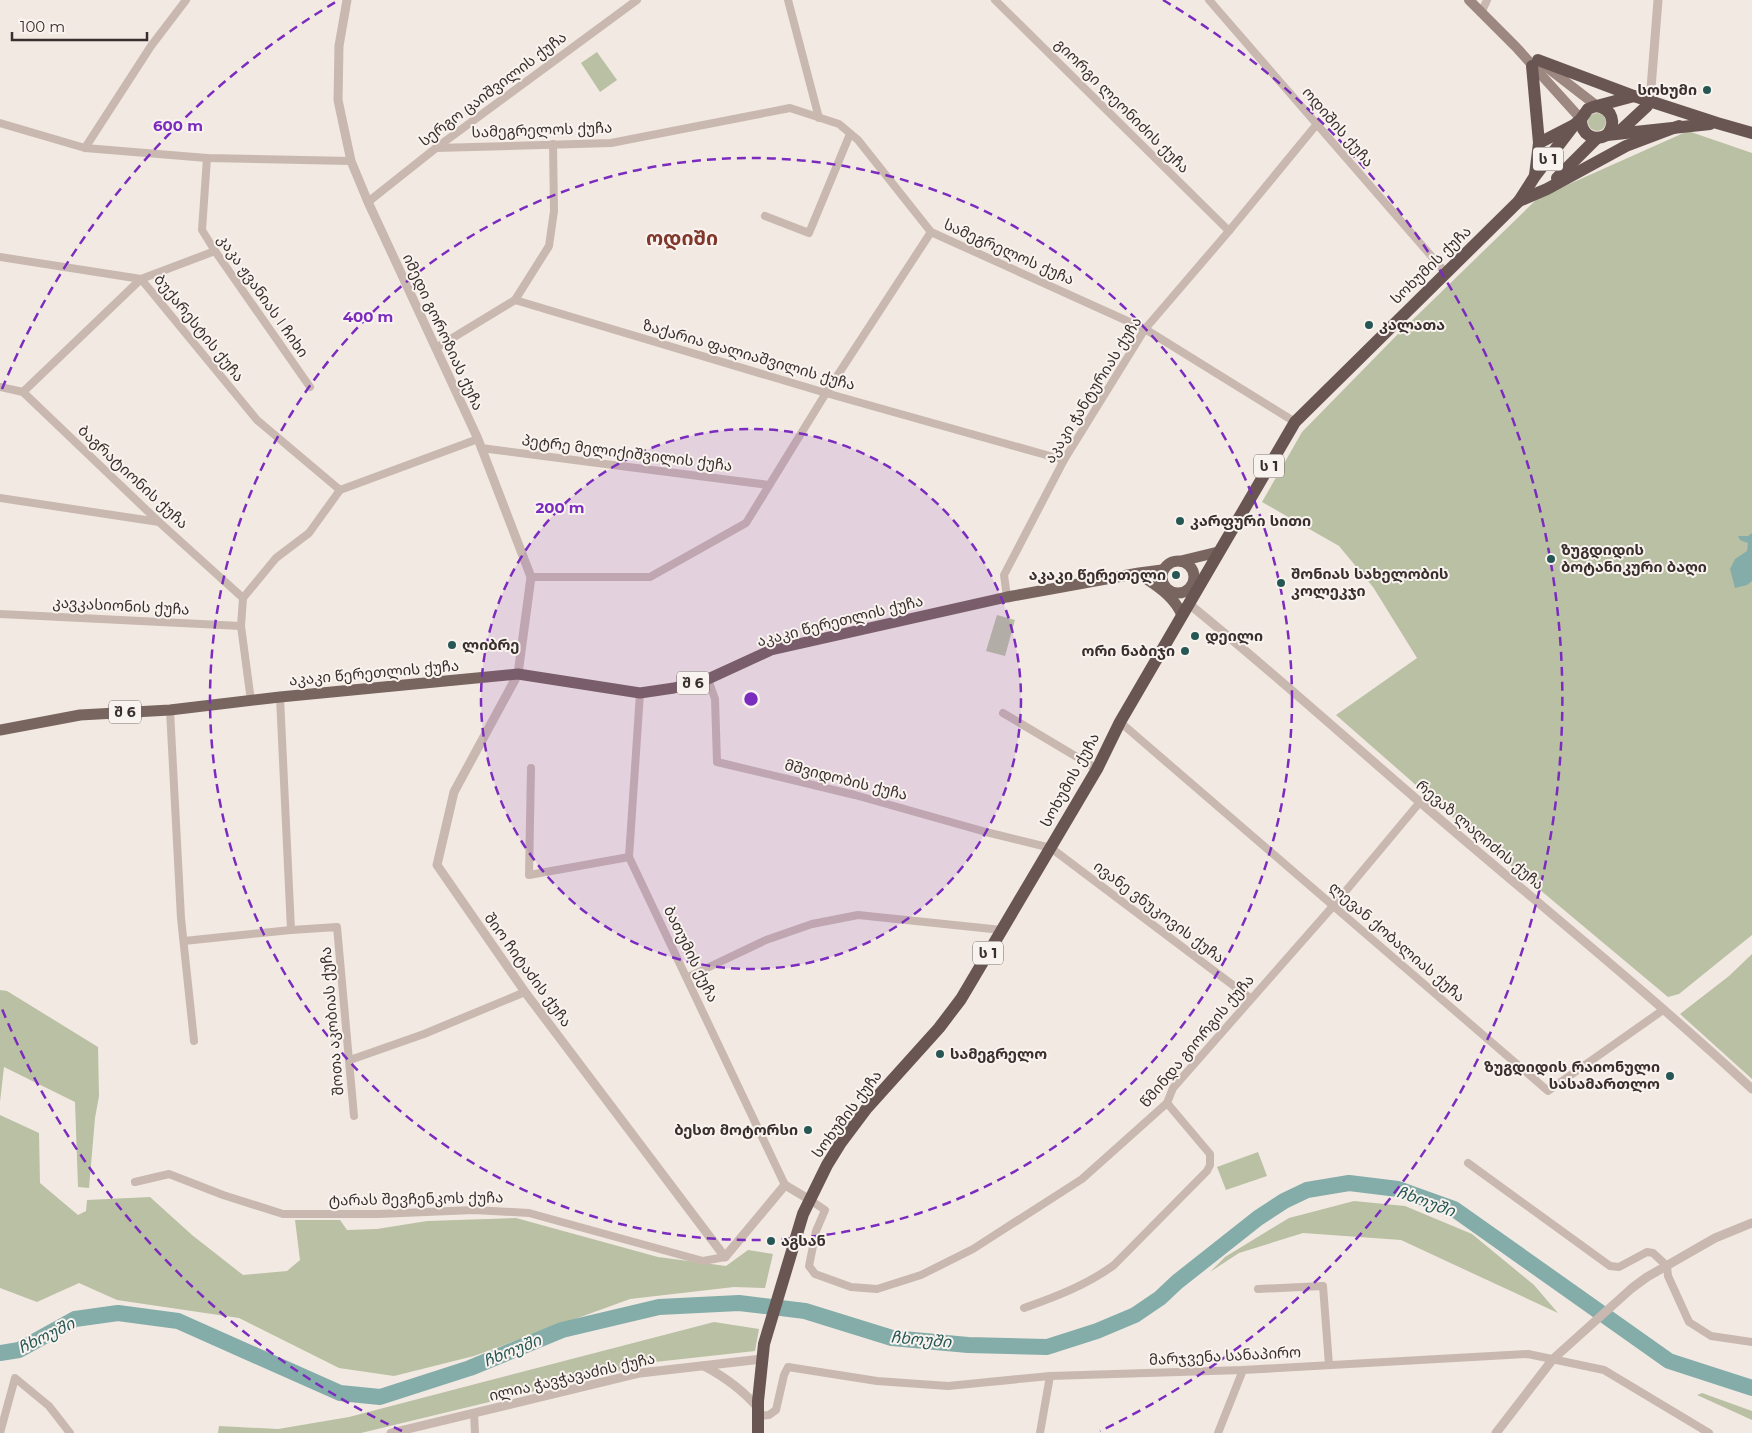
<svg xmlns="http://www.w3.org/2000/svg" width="1752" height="1433" viewBox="0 0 1752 1433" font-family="Montserrat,'Noto Sans Georgian',sans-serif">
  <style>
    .green { fill: #bac0a3 }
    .water { fill: #84aca9 }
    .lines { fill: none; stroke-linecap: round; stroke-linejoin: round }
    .river { stroke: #84aca9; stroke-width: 16 }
    .minor { stroke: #c9b8af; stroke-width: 8 }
    .tertiary { stroke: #c9b8af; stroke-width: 9 }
    .secondary { stroke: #9d8781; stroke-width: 10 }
    .primary { stroke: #79655f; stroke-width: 11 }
    .trunk { stroke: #695652; stroke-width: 12 }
    .ring { fill: none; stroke: #7b2cbf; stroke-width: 2.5; stroke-dasharray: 9 6 }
    .poi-dot { fill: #265754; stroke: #f9f3ef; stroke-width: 2 }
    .labels { text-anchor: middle; stroke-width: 4; stroke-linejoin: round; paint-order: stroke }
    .shield { fill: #f9f3ef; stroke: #736a66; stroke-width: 1 }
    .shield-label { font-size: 14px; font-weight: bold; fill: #392f2c }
    .street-label { font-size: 15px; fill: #392f2c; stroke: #f9f3ef }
    .poi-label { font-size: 15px; font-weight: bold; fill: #392f2c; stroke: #f9f3ef; text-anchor: start }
    .water-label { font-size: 16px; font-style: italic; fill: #265754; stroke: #f9f3ef }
    .district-label { font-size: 20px; font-weight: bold; fill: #80382d; stroke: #f9f3ef }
    .centre { fill: #7b2cbf; stroke: #f9f3ef; stroke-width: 2.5 }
    .ring-label { font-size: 15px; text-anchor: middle; font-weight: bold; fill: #7b2cbf; stroke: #f9f3ef; stroke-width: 4; stroke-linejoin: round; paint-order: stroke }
  </style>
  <rect width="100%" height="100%" fill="#f2e9e3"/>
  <!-- green -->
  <g class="green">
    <path d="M597,52L617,80L600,92L581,63Z"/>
    <circle cx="1597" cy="122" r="9"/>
    <path d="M1688,131L1752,153V935L1679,994L1668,997L1441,807L1336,715L1417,658L1373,587L1339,546L1262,502L1302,432L1397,335L1538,198Z"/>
    <path d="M997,615L1015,620L1005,656L986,651Z"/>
    <path d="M1752,954V1079L1680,1014L1729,976Z"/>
    <path d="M0,990L7,991L98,1047L99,1096L95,1118L89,1188L78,1187L75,1102L4,1067L0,1102Z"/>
    <path d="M0,1115L39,1133L40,1183L78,1215L86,1211L87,1200L150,1197L192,1235L243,1275L287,1271L300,1260L295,1220H340L347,1230L377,1229L427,1221L516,1218L658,1257L726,1266L748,1250L773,1254L765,1288L734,1287L630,1299L474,1356L394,1376L339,1368L239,1318L117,1300L79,1283L37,1302L0,1288Z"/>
    <path d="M1258,1152L1267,1176L1226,1190L1217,1167Z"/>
    <path d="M1354,1201L1405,1206L1472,1234L1534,1285L1558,1313L1401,1240L1303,1233L1239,1253L1210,1272L1225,1257L1289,1218Z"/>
    <path d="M714,1322L759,1329L755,1351L655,1362L361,1433H218L219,1426L278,1429L349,1417Z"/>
    <path d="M1702,1393L1752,1411V1420L1697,1395Z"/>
  </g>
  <!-- water -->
  <path class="water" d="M1752,533V581L1747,585L1735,588L1730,569L1735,559L1747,551L1748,543L1740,540L1738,536H1748Z"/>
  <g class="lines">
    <!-- river -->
    <path class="river" d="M0,1353L19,1350L75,1319L118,1313L178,1321L340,1393L380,1397L470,1368L562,1330L659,1307L739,1303L805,1311L892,1338L968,1345L1047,1347L1097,1331L1135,1315L1160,1298L1177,1282L1258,1218L1284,1201L1307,1190L1349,1183L1398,1189L1454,1209L1669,1361L1752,1388"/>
    <!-- minor -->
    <g class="minor">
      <path d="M788,0L819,118"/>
      <path d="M995,0L1229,231"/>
      <path d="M1209,0L1446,273"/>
      <path d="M1481,13L1487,0"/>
      <path d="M0,123L85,148L207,158L351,161"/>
      <path d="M85,148L151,46L186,0"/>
      <path d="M436,148L611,143L790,108L839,124L858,140L931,232L1145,329L1295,422"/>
      <path d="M207,158L202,230L215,251L310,387"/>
      <path d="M368,202L436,148L637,0"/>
      <path d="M765,216L809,233L850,134"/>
      <path d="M0,257L141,279L257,420L340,490"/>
      <path d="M515,300L549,246L554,211L553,144"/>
      <path d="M436,348L515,300L826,393L1064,460"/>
      <path d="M0,387L23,392L159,522L243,598"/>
      <path d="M23,392L141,279L215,251"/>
      <path d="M481,448L769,485"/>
      <path d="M0,498L159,522"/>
      <path d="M531,577H650L746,523L826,393L931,232"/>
      <path d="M1007,597L1004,575L1064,460L1145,329L1229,231L1317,124"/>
      <path d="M0,614L241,626"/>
      <path d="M708,679L715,699L717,762L855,795L986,832L1051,848L1250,998"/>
      <path d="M640,693L629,857L785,1185"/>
      <path d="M280,697L291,930"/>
      <path d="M251,701L241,626L243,598L276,558L309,533L340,490L478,439"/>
      <path d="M170,710L181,918L194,1041"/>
      <path d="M1003,713L1097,769"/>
      <path d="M1120,722L1548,1091L1663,1010"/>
      <path d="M531,768L529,875L629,857"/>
      <path d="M184,941L291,930L337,927L354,1116"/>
      <path d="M688,977L766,940L812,924L858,915L1002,930"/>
      <path d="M350,1060L424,1034L525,992"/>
      <path d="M1468,1163L1610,1266L1619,1267L1647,1252L1653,1253L1667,1266L1668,1276L1689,1322L1711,1336L1752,1342"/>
      <path d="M135,1182L169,1174L223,1195L283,1214H378L474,1210L529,1213L703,1261L725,1257"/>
      <path d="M810,1200L825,1210L816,1231L809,1266L815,1274L851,1287L877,1289L921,1275L973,1249L1082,1179L1167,1103L1173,1088L1334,905L1420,802"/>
      <path d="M1258,1289L1323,1286L1329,1365"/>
      <path d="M1024,1308C1055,1297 1087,1285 1114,1265L1207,1171L1210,1165V1154L1167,1103"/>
      <path d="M474,1413L475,1433"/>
      <path d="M758,1416L769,1415L776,1410L784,1375L788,1367L877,1381L948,1386L1050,1376L1243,1370L1528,1354L1604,1370L1709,1433"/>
      <path d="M0,1433L15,1378L49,1406L70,1433"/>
      <path d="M1040,1433L1050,1376"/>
      <path d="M1218,1433L1243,1370"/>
    </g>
    <!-- tertiary -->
    <g class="tertiary">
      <path d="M347,0L339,46L338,100L351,161L368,202L478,439L531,577L518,674L454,792L437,865L525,992L725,1257L785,1185L810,1200"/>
      <path d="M1650,101L1658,0"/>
      <path d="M1189,604C1273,672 1353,745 1435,815C1541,906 1650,994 1752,1089"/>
      <path d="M704,1366C725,1377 743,1390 759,1409"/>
      <path d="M391,1433L640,1373L762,1359"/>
      <path d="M1496,1433L1553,1359L1632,1288L1647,1277L1715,1238L1752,1223"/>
    </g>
    <!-- secondary -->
    <g class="secondary">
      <path d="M1469,0L1516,47L1581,119"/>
      <path d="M1544,65L1597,106"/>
    </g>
    <!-- primary -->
    <g class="primary">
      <circle cx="1178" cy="577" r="16"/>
      <path d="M1181,561L1218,552"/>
      <path d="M1148,580C1163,590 1175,599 1182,615"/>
      <path d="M0,730L80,715L170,710L280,697L518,674L640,693L674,688L708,679L771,650L1007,597L1139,573L1162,570"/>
    </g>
    <!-- trunk -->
    <g class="trunk">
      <path d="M1538,60L1634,96"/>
      <path d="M1532,66L1539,143L1535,175"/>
      <path d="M1597,106C1612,109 1617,123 1607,135"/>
      <path d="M1581,119C1581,135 1594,142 1607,135L1710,124"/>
      <path d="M1618,133L1647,106L1650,101"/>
      <path d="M1539,143L1572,126"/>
      <path d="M1557,178L1597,138"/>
      <path d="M1519,201L1547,189L1626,146L1679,126"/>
      <path d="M758,1433V1401L764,1344L803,1214L827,1165L840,1144L867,1108L939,1028L961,999L1097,769L1120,722L1295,422L1519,201L1535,176L1574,125L1581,119L1588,109L1593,107L1634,96L1717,123L1752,133"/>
    </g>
  </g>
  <!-- distance rings -->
  <circle cx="751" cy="699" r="270" fill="#7b2cbf" fill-opacity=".12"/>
  <g class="ring">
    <circle cx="751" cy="699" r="270"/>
    <circle cx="751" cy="699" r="541"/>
    <path d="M402 1431A811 811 0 0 1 2 1009M2 389A811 811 0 0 1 339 0M1163 0A811 811 0 0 1 1100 1431"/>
  </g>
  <!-- markers -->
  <g class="poi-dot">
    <circle cx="1707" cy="90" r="5"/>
    <circle cx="1369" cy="325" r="5"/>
    <circle cx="1180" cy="521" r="5"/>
    <circle cx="1551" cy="559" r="5"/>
    <circle cx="1176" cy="575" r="5"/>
    <circle cx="1281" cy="583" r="5"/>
    <circle cx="1195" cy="636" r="5"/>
    <circle cx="452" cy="645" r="5"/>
    <circle cx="1185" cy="651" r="5"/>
    <circle cx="940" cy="1054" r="5"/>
    <circle cx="1670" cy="1076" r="5"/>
    <circle cx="808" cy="1130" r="5"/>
    <circle cx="771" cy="1241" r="5"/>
  </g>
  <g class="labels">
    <!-- shield labels -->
    <g class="shield">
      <rect x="1533" y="147.5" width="30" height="23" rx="4"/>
      <rect x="1254" y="454.5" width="30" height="23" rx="4"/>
      <rect x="677" y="671.5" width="32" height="23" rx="4"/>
      <rect x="109" y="700.5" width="32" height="23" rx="4"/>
      <rect x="973" y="941.5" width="30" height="23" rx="4"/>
    </g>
    <g class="shield-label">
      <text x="1548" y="164">ს 1</text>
      <text x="1269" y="471">ს 1</text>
      <text x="693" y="688">შ 6</text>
      <text x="125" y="717">შ 6</text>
      <text x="988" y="958">ს 1</text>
    </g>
    <!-- street labels -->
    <g class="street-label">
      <text transform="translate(493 89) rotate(-37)" y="5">სერგო ცაიშვილის ქუჩა</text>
      <text transform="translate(1122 106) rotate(45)" y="5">გიორგი ლეონიძის ქუჩა</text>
      <text transform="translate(1338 127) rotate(49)" y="5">ოდიშის ქუჩა</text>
      <text transform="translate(542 130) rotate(-2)" y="5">სამეგრელოს ქუჩა</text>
      <text transform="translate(1009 252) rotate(24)" y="5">სამეგრელოს ქუჩა</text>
      <text transform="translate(1431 265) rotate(-44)" y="5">სოხუმის ქუჩა</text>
      <text transform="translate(263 296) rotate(55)" y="5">კაკა ჟვანიას I ჩიხი</text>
      <text transform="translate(199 328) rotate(51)" y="5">ბუქარესტის ქუჩა</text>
      <text transform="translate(443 332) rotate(65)" y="5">იმედი გოროზიას ქუჩა</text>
      <text transform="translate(749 355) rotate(16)" y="5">ზაქარია ფალიაშვილის ქუჩა</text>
      <text transform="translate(1093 390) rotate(-58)" y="5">აკაკი ჭანტურიას ქუჩა</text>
      <text transform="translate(627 453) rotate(7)" y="5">პეტრე მელიქიშვილის ქუჩა</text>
      <text transform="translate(133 477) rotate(43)" y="5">ბაგრატიონის ქუჩა</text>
      <text transform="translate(121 606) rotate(3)" y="5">კავკასიონის ქუჩა</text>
      <text transform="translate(840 621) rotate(-14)" y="5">აკაკი წერეთლის ქუჩა</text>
      <text transform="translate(374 673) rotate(-5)" y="5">აკაკი წერეთლის ქუჩა</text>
      <text transform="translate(846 780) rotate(14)" y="5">მშვიდობის ქუჩა</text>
      <text transform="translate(1070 780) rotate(-61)" y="5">სოხუმის ქუჩა</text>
      <text transform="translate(1480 835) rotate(40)" y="5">რევაზ ლაღიძის ქუჩა</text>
      <text transform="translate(1159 912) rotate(37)" y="5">ივანე ვნუკოვის ქუჩა</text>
      <text transform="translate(1397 942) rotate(41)" y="5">ლევან ქობალიას ქუჩა</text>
      <text transform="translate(691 954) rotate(64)" y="5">ბათუმის ქუჩა</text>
      <text transform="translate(528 970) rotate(54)" y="5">შიო ჩიტაძის ქუჩა</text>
      <text transform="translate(332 1021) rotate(-95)" y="5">შოთა აკობიას ქუჩა</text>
      <text transform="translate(1197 1041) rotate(-50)" y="5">წმინდა გიორგის ქუჩა</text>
      <text transform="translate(847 1114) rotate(-53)" y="5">სოხუმის ქუჩა</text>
      <text transform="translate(416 1199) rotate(-1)" y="5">ტარას შევჩენკოს ქუჩა</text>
      <text transform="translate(1225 1356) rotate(-3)" y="5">მარჯვენა სანაპირო</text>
      <text transform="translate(572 1377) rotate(-13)" y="5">ილია ჭავჭავაძის ქუჩა</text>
    </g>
    <!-- poi labels -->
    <g class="poi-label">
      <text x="1697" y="95" text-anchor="end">სოხუმი</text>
      <text x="1379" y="330">კალათა</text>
      <text x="1190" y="526">კარფური სითი</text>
      <text x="1561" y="555">ზუგდიდის<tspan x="1561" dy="17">ბოტანიკური ბაღი</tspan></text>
      <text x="1291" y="579">შონიას სახელობის<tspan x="1291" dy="17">კოლეკჯი</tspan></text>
      <text x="1166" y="580" text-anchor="end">აკაკი წერეთელი</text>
      <text x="1205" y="641">დეილი</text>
      <text x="462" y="650">ლიბრე</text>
      <text x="1175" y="656" text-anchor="end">ორი ნაბიჯი</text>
      <text x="950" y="1059">სამეგრელო</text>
      <text x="1660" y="1072" text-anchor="end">ზუგდიდის რაიონული<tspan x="1660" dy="17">სასამართლო</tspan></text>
      <text x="798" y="1135" text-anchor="end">ბესთ მოტორსი</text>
      <text x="781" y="1246">აგსან</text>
    </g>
    <!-- water labels -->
    <g class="water-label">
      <text transform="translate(1426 1201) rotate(20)" y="6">ჩხოუში</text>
      <text transform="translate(46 1335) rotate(-26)" y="6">ჩხოუში</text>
      <text transform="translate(921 1339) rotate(5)" y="6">ჩხოუში</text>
      <text transform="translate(512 1350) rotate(-22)" y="6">ჩხოუში</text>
    </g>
    <!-- district labels -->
    <g class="district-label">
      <text x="682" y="245">ოდიში</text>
    </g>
  </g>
  <circle cx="751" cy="699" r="8" class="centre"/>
  <g class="ring-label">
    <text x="178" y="131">600 m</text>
    <text x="368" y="322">400 m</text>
    <text x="560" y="513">200 m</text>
  </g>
  <!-- scale -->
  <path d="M12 32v8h135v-8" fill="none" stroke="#392f2c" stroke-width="2.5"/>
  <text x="20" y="32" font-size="15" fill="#392f2c" stroke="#f9f3ef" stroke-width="4" paint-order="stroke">100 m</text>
</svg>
